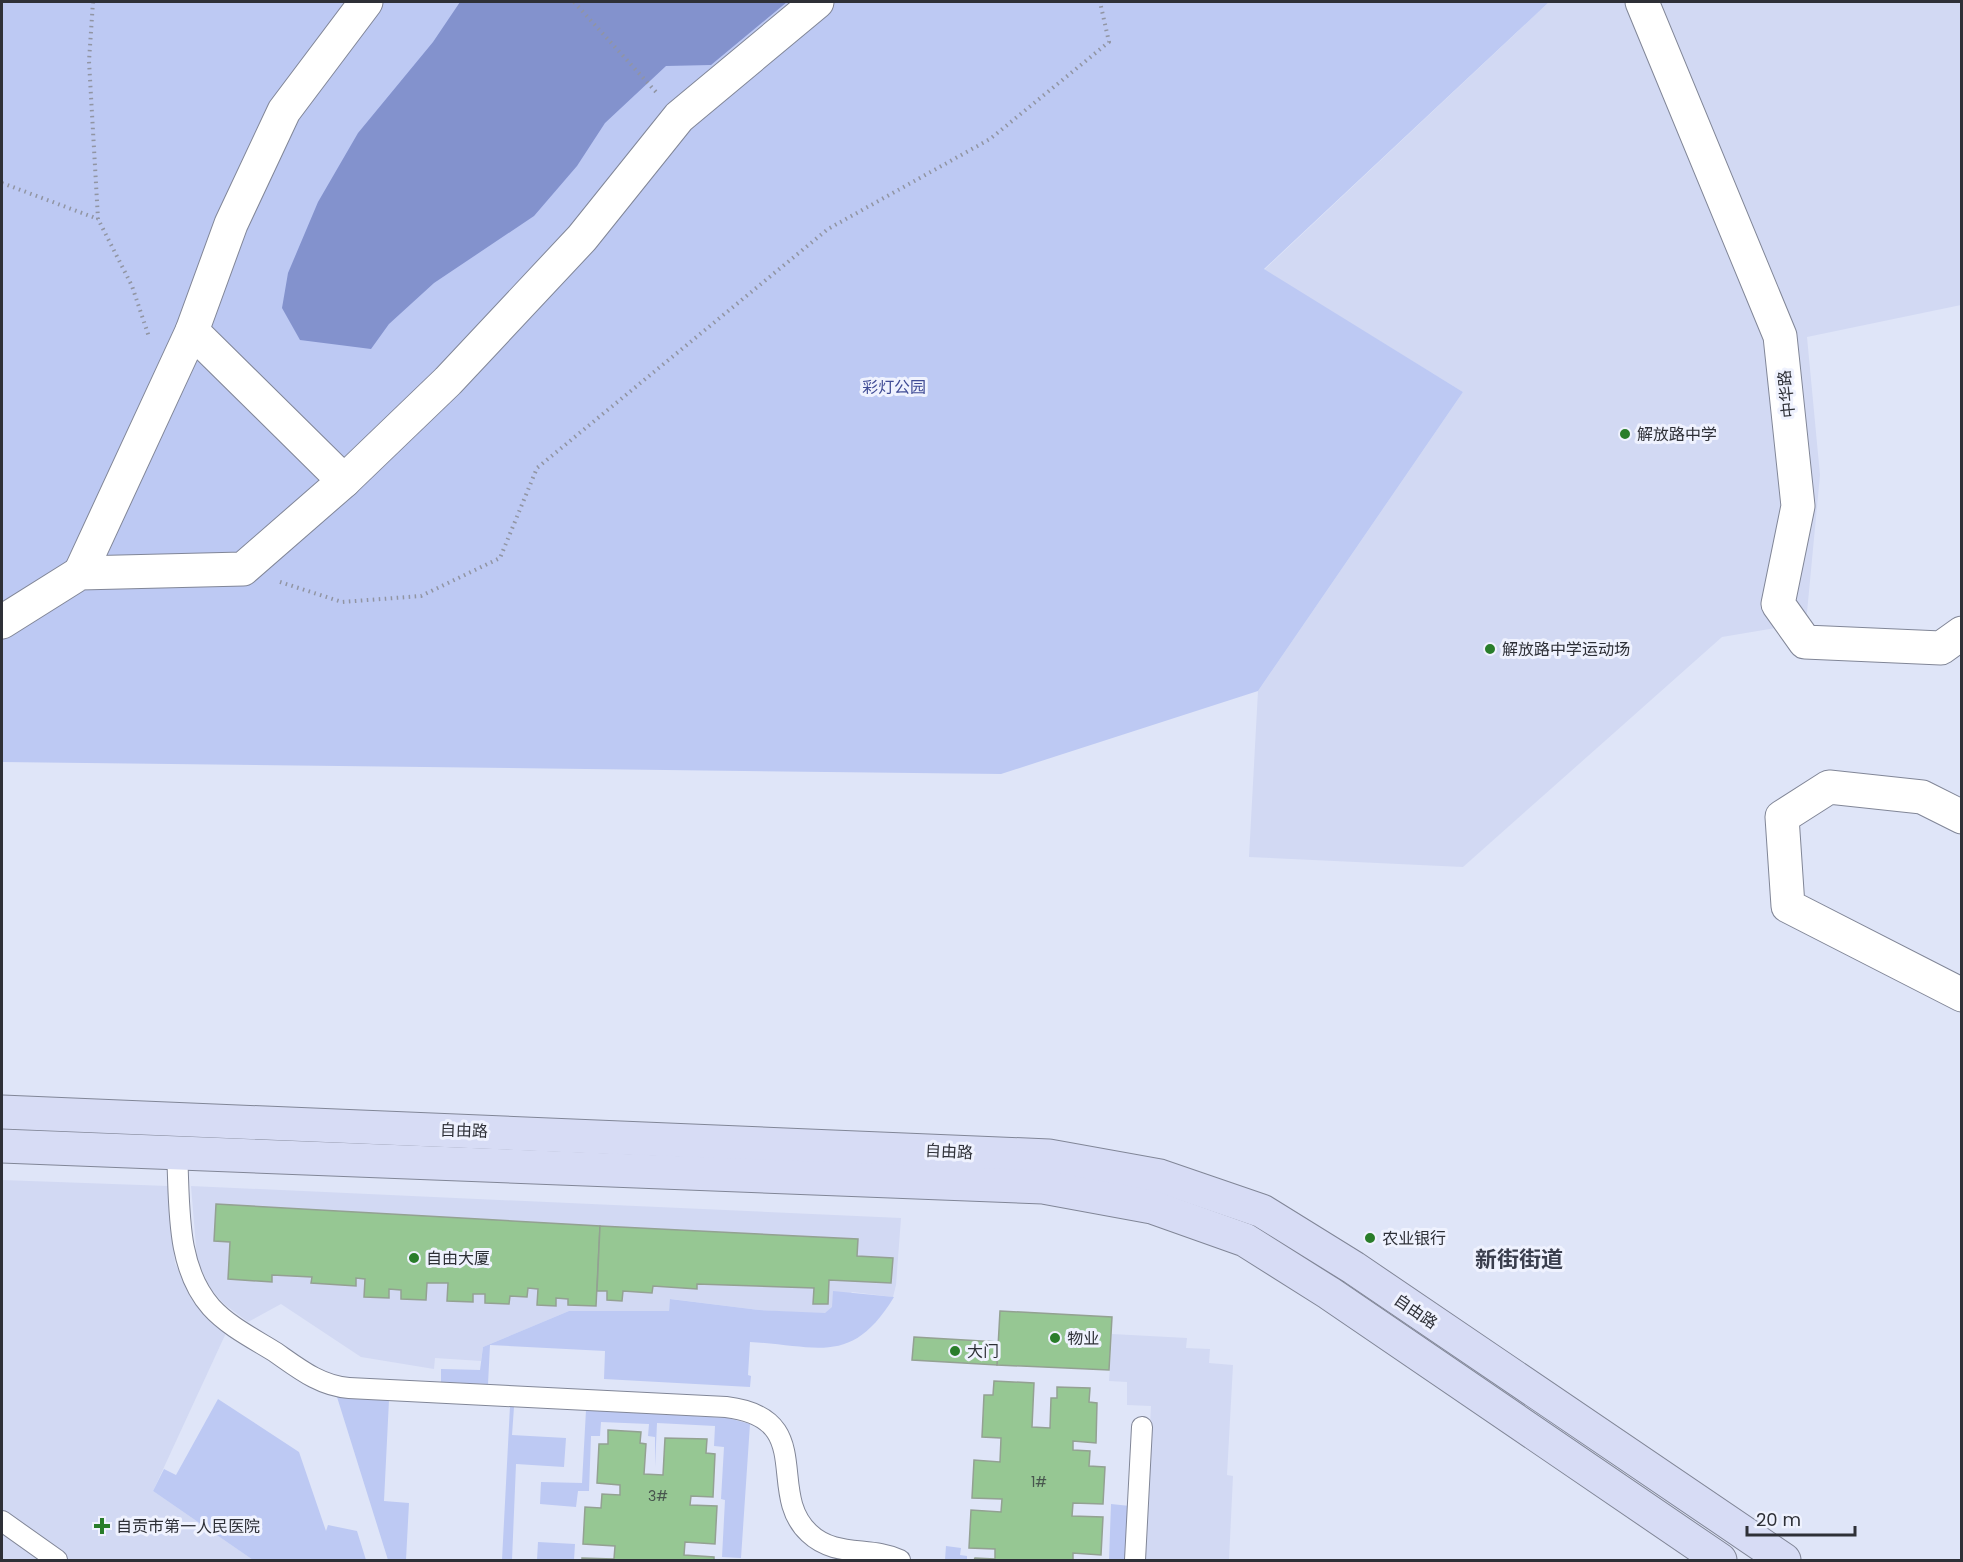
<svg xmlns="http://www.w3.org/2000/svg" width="1963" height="1562" viewBox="0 0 1963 1562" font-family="Poppins,'Noto Sans SC',sans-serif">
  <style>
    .built { fill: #d2d9f3 }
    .green { fill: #bdc9f3 }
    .water { fill: #8392cd }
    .building { fill: #96c793; stroke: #93a192; stroke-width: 1.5 }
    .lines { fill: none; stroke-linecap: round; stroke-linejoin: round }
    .lane-casing { stroke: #818697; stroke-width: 22 }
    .street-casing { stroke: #818697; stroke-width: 35 }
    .secondary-casing { stroke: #818697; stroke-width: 35 }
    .path { stroke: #9195a3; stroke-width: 4; stroke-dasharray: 1.5 4.5; stroke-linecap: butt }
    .lane { stroke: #fff; stroke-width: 20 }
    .street { stroke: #fff; stroke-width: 33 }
    .secondary { stroke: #d7dcf5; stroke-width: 33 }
    .poi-dot { fill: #297d2a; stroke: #eff2fe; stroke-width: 2 }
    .labels { text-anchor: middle; stroke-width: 6; stroke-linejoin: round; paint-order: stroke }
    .number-label { font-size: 14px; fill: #48564e }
    .park-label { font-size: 16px; fill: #404c95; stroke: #eff2fe }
    .street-label { font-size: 16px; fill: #2e3037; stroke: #eff2fe }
    .poi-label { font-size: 16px; fill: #2e3037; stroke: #eff2fe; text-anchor: start }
    .district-label { font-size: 22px; font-weight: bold; fill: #3a3e4d; stroke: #eff2fe }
  </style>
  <rect width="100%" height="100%" fill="#dfe5f8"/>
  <!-- built -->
  <g class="built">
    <path d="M1549,2H1961V305L1807,337L1820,475L1806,623L1722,637L1463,867L1249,857L1258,691L1463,392L1264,270Z"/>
    <path d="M2,1180L168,1186L175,1263L194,1301L204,1314L226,1333L153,1491L253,1560H2Z"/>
    <path d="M191,1186L901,1218L896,1285L893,1297L852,1292L825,1314L759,1310L671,1299L669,1311H569L483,1347L481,1361L435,1358L434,1369L361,1357L281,1304L248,1322L224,1304L210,1288L197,1259Z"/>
    <path d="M1112,1334L1187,1338L1186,1348L1210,1349L1209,1363L1233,1365L1227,1475L1233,1476L1229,1560H1143L1151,1406L1127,1405V1382L1109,1381Z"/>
  </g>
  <!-- green -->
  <g class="green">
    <path d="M2,2H1549L1264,269L1463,392L1258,691L1001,774L2,762Z"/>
    <path d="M833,1291L894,1297C852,1366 819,1346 750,1342L748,1375L751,1376L750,1387L604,1379L605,1351L490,1345L488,1384L441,1382V1369L480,1370L483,1347L569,1311H669L670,1299L759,1310L825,1313L832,1307Z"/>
    <path d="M337,1397L389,1400L384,1501L409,1503L406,1560H388Z"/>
    <path d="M218,1399L299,1452L326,1531L328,1525L357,1531L366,1560H253L153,1491L164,1469L176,1475Z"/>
    <path d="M510,1406L514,1407L512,1435L566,1438L564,1467L516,1464L512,1560H502Z"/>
    <path d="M586,1410L728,1418L750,1424L741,1558L722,1557L725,1500L721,1499L724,1447L714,1446L715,1426L657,1423L655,1467V1437L648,1436L649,1424L601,1422L600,1436H591L589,1491H578L576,1507L540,1504L541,1482L582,1483Z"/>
    <path d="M1111,1504L1130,1506L1127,1560H1109Z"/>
    <path d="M538,1542L575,1544L574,1560H537Z"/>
    <path d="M946,1546L961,1548L960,1555L967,1556V1560H945Z"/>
  </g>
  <!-- water -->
  <path class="water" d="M460,2H787L711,65L666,66L605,123L577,166L534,216L434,283L389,324L371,349L300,340L282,308L288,273L318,202L358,133L433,42Z"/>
  <!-- building -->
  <g class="building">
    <path d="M216,1204L600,1226L596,1306L568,1305V1299L556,1298V1306L537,1305L538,1289L528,1288L527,1297L510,1296L509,1304L485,1303V1294H473V1302L447,1301L448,1283H427L426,1300L401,1299V1290L389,1289V1298L364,1297L365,1279L356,1278V1286L311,1283L312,1277L272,1275V1282L228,1279L230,1242L214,1241Z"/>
    <path d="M600,1226L858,1239L857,1256L893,1258L891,1283L829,1280L828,1304H813L814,1288L697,1284V1289L653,1286L652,1293L623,1291L622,1301L607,1300V1291H597Z"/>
    <path d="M1000,1311L1112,1317L1109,1370L997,1365Z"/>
    <path d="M914,1337L998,1342L997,1365L912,1360Z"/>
    <path d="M994,1381L1034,1383L1032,1427L1050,1428L1051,1398H1057V1387L1090,1388L1089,1402L1097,1403L1096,1443L1073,1441V1450L1090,1451L1089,1466L1105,1467L1103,1504L1073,1503L1072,1516L1103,1517L1101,1555L1073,1553V1560H974L975,1558L995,1559V1549L969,1548L971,1510L1001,1512L1002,1499L972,1498L974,1460L1000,1462L1001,1438L982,1437L984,1395H993Z"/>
    <path d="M608,1430L641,1432L640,1443L646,1444L644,1474L663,1475L665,1438L707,1439L706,1453L715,1454L713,1497L691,1496L690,1505L717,1506L715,1544L685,1542L684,1555L714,1557V1560H582V1558L614,1559L615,1546L583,1544L585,1507L601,1508L602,1494L620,1495V1485L597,1483L599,1444H608Z"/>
  </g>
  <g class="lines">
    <!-- lane casing -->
    <g class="lane-casing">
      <g id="lane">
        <path d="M177,1153C180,1204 175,1266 211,1307C228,1326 254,1339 275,1352C298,1368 320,1386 349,1388L726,1407C818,1418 765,1492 809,1533C835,1558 870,1546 900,1560"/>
        <path d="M2,1521L57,1560"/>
        <path d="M1135,1560L1142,1427"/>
      </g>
    </g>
    <!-- street casing -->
    <g class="street-casing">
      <g id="street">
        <path d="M1642,2L1780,336L1798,506L1778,604L1805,642L1941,648L1962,633"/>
        <path d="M344,481L192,331L231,224L284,111L366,2"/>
        <path d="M80,573L192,331"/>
        <path d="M2,622L80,573L243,569L344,481L448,381L582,238L679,117L817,2"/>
        <path d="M1962,817L1922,797L1829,787L1782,817L1788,906L1962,995"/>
      </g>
    </g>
    <!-- secondary casing -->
    <g class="secondary-casing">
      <g id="secondary">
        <path d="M2,1112L1049,1156L1160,1176L1262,1211L1354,1268L1784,1560"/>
        <path d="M2,1146L1043,1187L1152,1207L1245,1240L1329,1293L1720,1560"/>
      </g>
    </g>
    <!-- path -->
    <g class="path">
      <path d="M93,2L89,61L98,219L132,286L149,337"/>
      <path d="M574,2L656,92"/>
      <path d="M2,183L98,219"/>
      <path d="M280,582L342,602L421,596L500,558L537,468L828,229L990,139L1109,42L1100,2"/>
    </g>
    <!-- lane -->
    <use href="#lane" class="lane"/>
    <!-- street -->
    <use href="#street" class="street"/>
    <!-- secondary -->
    <use href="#secondary" class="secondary"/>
  </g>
  <!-- markers -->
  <g class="poi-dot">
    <circle cx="1625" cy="434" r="6"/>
    <circle cx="1490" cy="649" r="6"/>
    <circle cx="1370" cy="1238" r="6"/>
    <circle cx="414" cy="1258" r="6"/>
    <circle cx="1055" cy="1338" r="6"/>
    <circle cx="955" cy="1351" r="6"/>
    <path d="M99 1517h6v6h6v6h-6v6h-6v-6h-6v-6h6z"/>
  </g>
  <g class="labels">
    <!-- number labels -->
    <g class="number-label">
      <text x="1039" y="1487">1#</text>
      <text x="658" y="1501">3#</text>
    </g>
    <!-- park labels -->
    <g class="park-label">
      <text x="894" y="393">彩灯公园</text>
    </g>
    <!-- street labels -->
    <g class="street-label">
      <text transform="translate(1786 394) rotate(-96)" y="6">中华路</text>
      <text transform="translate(464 1130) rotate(2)" y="6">自由路</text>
      <text transform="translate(949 1151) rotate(3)" y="6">自由路</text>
      <text transform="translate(1416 1311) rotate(34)" y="6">自由路</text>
    </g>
    <!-- poi labels -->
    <g class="poi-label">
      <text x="1637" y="440">解放路中学</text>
      <text x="1502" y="655">解放路中学运动场</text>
      <text x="1382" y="1244">农业银行</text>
      <text x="426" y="1264">自由大厦</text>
      <text x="1067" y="1344">物业</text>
      <text x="967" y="1357">大门</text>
      <text x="116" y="1532">自贡市第一人民医院</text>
    </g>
    <!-- district labels -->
    <g class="district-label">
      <text x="1519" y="1267">新街街道</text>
    </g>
  </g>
  <!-- border -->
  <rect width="1963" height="1562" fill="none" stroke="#2e3037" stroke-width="6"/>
  <!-- scale -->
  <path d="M1747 1526v9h108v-9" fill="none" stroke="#2e3037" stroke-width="3"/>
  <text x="1756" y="1526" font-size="18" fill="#2e3037" stroke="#eff2fe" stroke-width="4.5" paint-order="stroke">20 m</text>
</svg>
